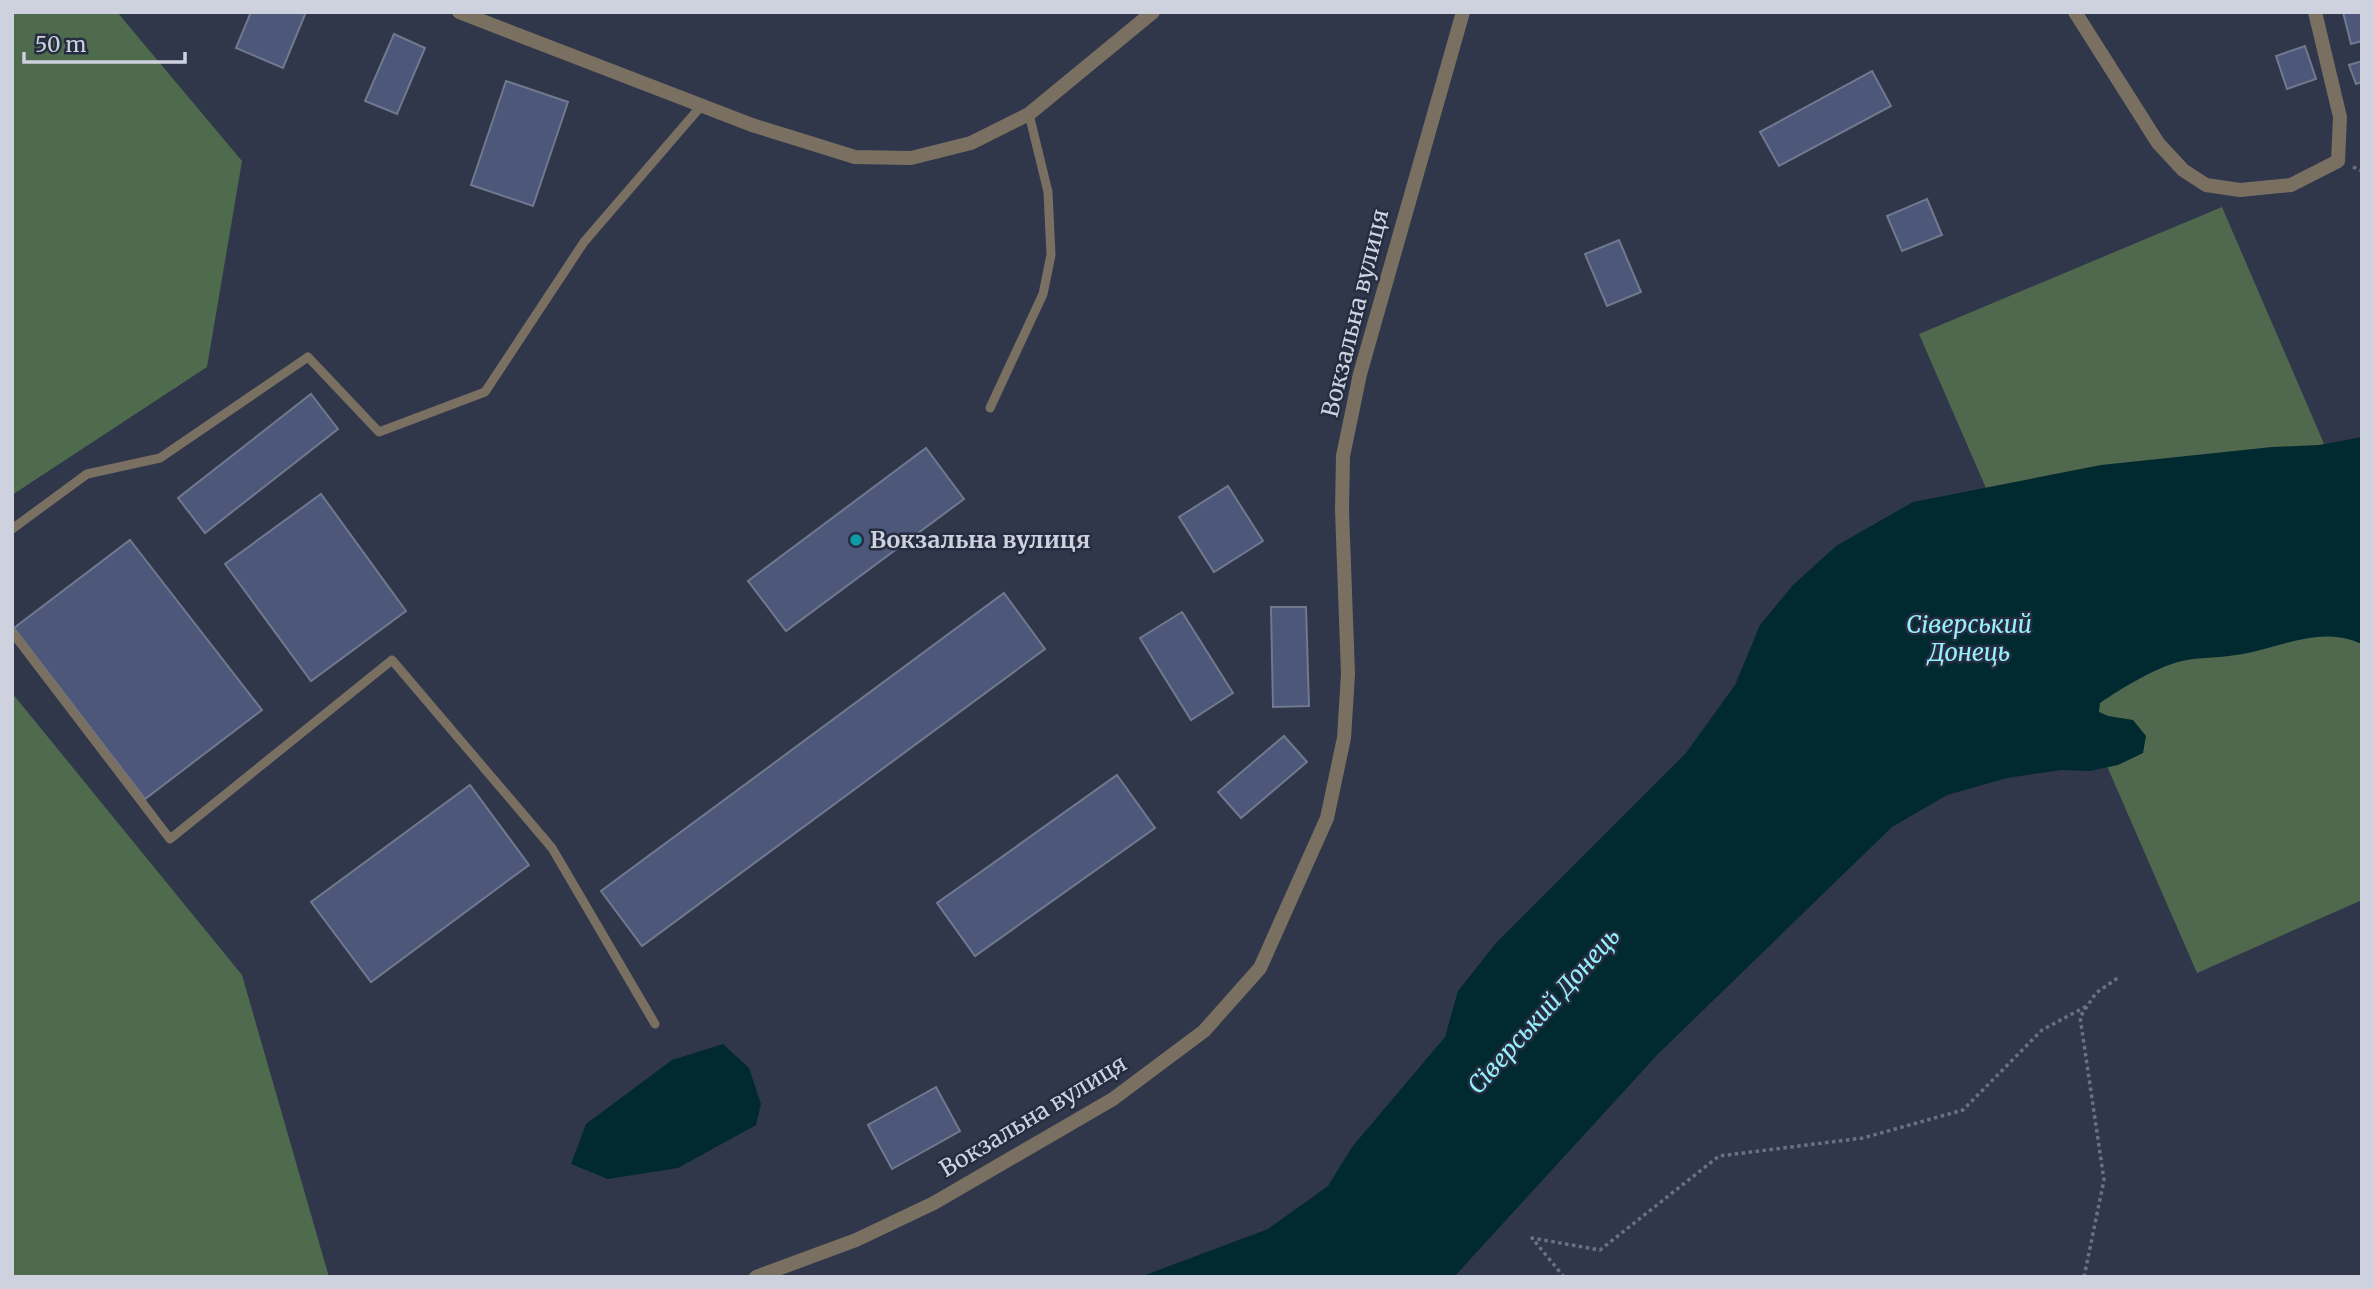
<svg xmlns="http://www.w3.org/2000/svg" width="2374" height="1289" viewBox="0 0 2374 1289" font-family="Merriweather,serif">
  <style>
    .green { fill: #50694e }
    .forest { fill: #4e6b4d }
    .water { fill: #002a30 }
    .building { fill: #4c5779; stroke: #71798f; stroke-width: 2 }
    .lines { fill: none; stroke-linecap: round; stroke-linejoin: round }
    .path { stroke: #6b7182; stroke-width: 3.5; stroke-dasharray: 3.5 3.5; stroke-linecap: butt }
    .service { stroke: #7a7061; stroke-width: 9 }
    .minor { stroke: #7a7061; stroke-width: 14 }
    .culture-dot { fill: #0f9aa8; stroke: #262d40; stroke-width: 2.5 }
    .labels { text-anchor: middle; stroke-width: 5; stroke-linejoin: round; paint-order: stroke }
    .street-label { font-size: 23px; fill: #ced2df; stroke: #262d40 }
    .poi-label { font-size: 23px; font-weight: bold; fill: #ced2df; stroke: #262d40; text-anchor: start }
    .water-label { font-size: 24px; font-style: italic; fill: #96effc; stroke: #262d40 }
  </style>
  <rect width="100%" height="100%" fill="#30374b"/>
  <!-- green -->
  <path class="green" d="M2222,207L2362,532V900L2197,973L1919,334Z"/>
  <!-- forest -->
  <g class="forest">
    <path d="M12,12H117L242,161L207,367L12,495Z"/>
    <path d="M12,693L242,975L329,1277H12Z"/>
  </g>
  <!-- water -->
  <g class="water">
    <path d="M2362,437V644C2319,624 2279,649 2236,655C2218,658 2199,657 2182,661C2156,667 2122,688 2100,703L2099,712L2108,716L2133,720L2146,736L2143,753L2118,765L2090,771L2061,770L2007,778L1947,795L1892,827L1658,1054L1454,1277H1140L1268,1229L1328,1186L1352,1147L1445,1037L1458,991L1496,943L1686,753L1735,685L1760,625L1793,585L1836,546L1913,502L2101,465L2272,447L2319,445Z"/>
    <path d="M723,1044L749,1068L761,1104L756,1125L678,1168L608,1179L571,1164L586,1124L672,1060Z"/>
  </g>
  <!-- building -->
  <g class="building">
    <path d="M251,12H306L283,68L236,48Z"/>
    <path d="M2343,12H2362V41L2351,44Z"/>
    <path d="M394,34L425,48L397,114L365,101Z"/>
    <path d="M2305,46L2316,79L2287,89L2276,56Z"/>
    <path d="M2362,61V82L2356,84L2349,65Z"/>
    <path d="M1872,71L1891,106L1779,166L1760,132Z"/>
    <path d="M506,81L568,102L533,206L471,185Z"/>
    <path d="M1927,199L1942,235L1902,251L1887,216Z"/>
    <path d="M1619,240L1641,292L1607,306L1585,254Z"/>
    <path d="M311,394L338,429L205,533L178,498Z"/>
    <path d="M926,448L964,499L786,631L748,581Z"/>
    <path d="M1228,486L1263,541L1214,572L1179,517Z"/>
    <path d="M321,494L406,611L311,681L225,564Z"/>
    <path d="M130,540L262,710L145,799L14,628Z"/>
    <path d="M1004,593L1045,649L642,946L601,891Z"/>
    <path d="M1271,607H1306L1309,706L1273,707Z"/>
    <path d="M1182,612L1233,693L1191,720L1140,638Z"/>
    <path d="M1284,736L1307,762L1241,818L1218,792Z"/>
    <path d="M1117,775L1155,828L975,956L937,903Z"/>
    <path d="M470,785L529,865L371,982L311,902Z"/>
    <path d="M936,1087L960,1131L892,1169L868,1125Z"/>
  </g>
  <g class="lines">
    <!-- path -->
    <g class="path">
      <path d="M2353,167L2362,171"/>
      <path d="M1564,1277L1532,1238L1600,1250L1719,1156L1863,1138L1963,1110L2042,1030L2087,1006"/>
      <path d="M2084,1277L2104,1180L2080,1017L2096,993L2119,977"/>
    </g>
    <!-- service -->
    <g class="service">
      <path d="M990,408L1043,294L1051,255L1048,192L1029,114"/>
      <path d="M12,529L87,474L160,458L308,357L379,432L485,392L584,242L702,105"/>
      <path d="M12,632L170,839L392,660L552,848L655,1024"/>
    </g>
    <!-- minor -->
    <g class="minor">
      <path d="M459,12L752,125L855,157L911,158L971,143L1029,114L1153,12"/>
      <path d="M2075,12L2158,143L2183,170L2206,185L2240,190L2291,185L2338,161L2340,117L2315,12"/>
      <path d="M756,1277L856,1240L934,1203L1113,1099L1204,1031L1260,968L1327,818L1344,738L1348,674L1342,510L1343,456L1360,374L1463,12"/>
    </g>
  </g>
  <!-- markers -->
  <circle class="culture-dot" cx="856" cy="540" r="7"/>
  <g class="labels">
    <!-- street labels -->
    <g class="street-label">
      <text transform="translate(1355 313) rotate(-76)" y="8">Вокзальна вулиця</text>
      <text transform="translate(1033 1116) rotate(-31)" y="8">Вокзальна вулиця</text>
    </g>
    <!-- poi labels -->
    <g class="poi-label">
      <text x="870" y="548">Вокзальна вулиця</text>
    </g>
    <!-- water labels -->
    <g class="water-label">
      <text x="1969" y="633">Сіверський<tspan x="1969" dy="28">Донець</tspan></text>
      <text transform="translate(1544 1011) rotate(-48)" y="8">Сіверський Донець</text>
    </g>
  </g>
  <!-- border -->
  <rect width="2374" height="1289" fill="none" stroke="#ced2df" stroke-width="28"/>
  <!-- scale -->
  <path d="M24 52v10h161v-10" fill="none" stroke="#ced2df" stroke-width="3.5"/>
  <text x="35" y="52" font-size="21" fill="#ced2df" stroke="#262d40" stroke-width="5" paint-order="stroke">50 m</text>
</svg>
